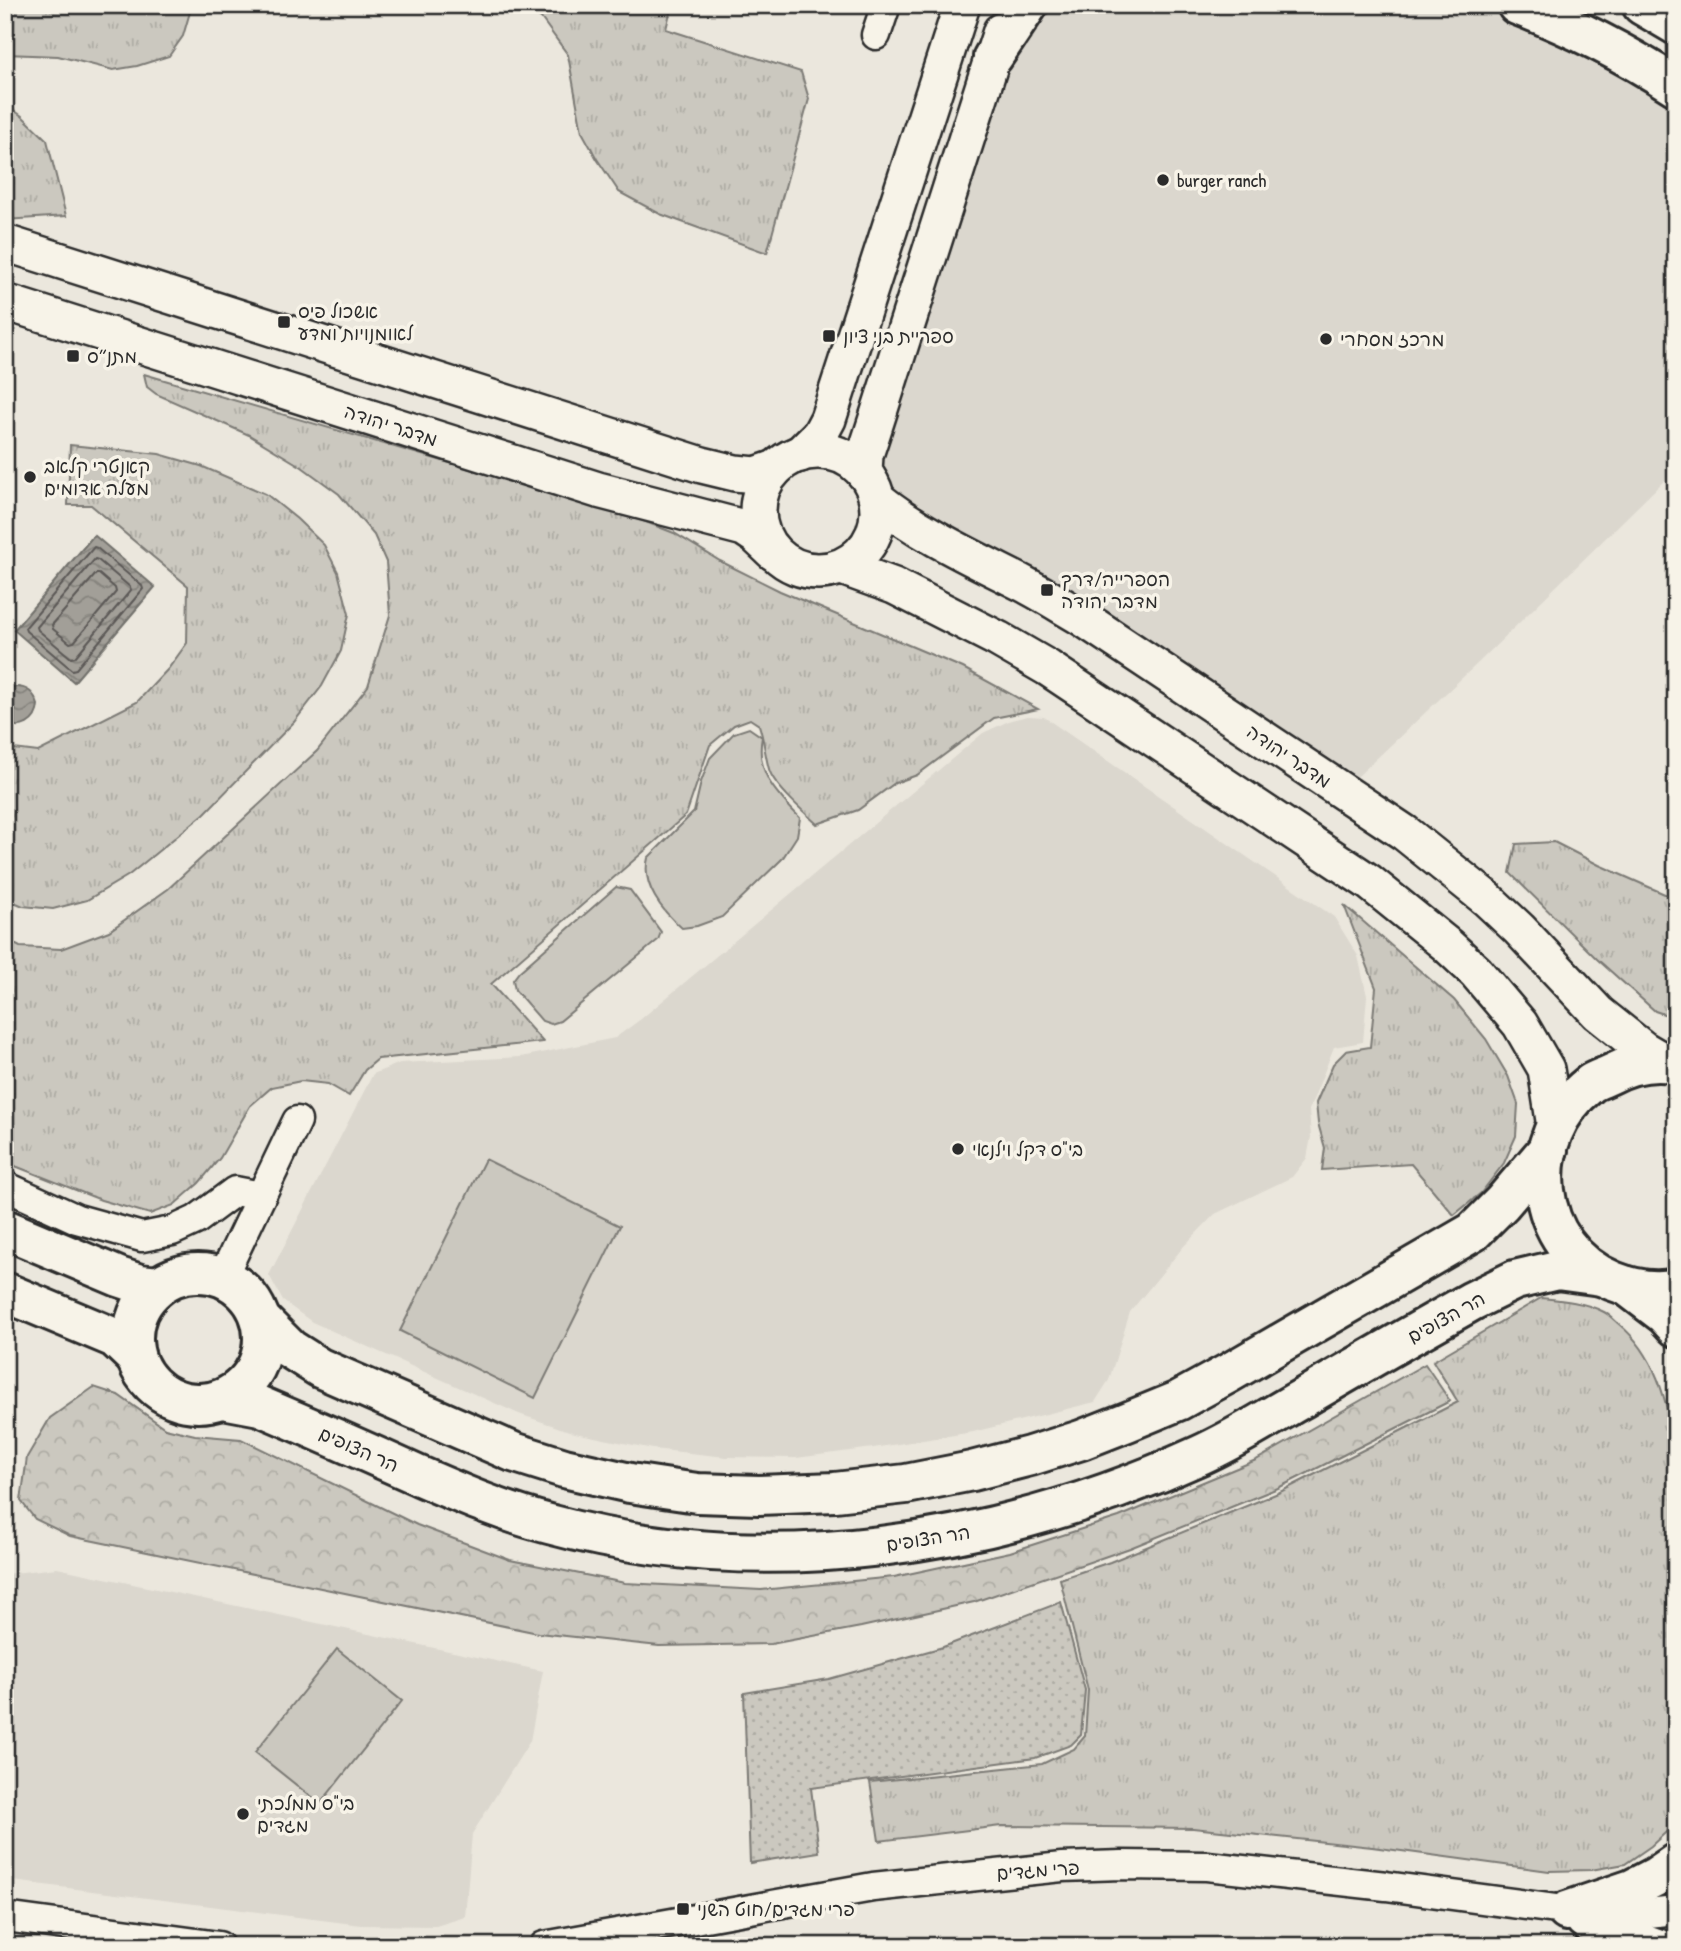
<svg xmlns="http://www.w3.org/2000/svg" width="1681" height="1951" viewBox="0 0 1681 1951" font-family="'Patrick Hand','Playpen Sans Hebrew',sans-serif">
  <style>
    .built { fill: #dbd7ce }
    .grass { fill: url(#grass-dots); stroke: #7b7a75; stroke-width: 2 }
    .forest { fill: url(#forest-crowns); stroke: #7b7a75; stroke-width: 2 }
    .park { fill: url(#park-tufts); stroke: #7b7a75; stroke-width: 2 }
    .pitch { fill: #cbc8bf; stroke: #7b7a75; stroke-width: 2 }
    .water { fill: url(#water-waves); stroke: #72716c; stroke-width: 2 }
    .lines { fill: none; stroke-linecap: round; stroke-linejoin: round }
    .shore { stroke: #5b5957; stroke-width: 2 }
    .minor-casing { stroke: #2b2b2b; stroke-width: 33 }
    .tertiary-casing { stroke: #2b2b2b; stroke-width: 40 }
    .secondary-casing { stroke: #2b2b2b; stroke-width: 44 }
    .minor { stroke: #f7f3e8; stroke-width: 28 }
    .tertiary { stroke: #f7f3e8; stroke-width: 35 }
    .secondary { stroke: #f7f3e8; stroke-width: 38 }
    .poi-dot { fill: #2b2b2b; stroke: #f7f3e8; stroke-width: 2.5 }
    .labels { text-anchor: middle; stroke-width: 7; stroke-linejoin: round; paint-order: stroke }
    .poi-label { font-size: 19px; fill: #2b2b2b; stroke: #f7f3e8; text-anchor: start }
    .street-label { font-size: 19px; fill: #2b2b2b; stroke: #f7f3e8 }
  </style>
  <defs>
    <pattern id="grass-dots" width="8" height="8" patternUnits="userSpaceOnUse" patternTransform="scale(1.75)"><rect width="8" height="8" fill="#cbc8bf"/><path d="M2 2h.1M6 6h.1" fill="none" stroke="#aeaca4" stroke-width="1.8" stroke-linecap="round"/></pattern>
    <pattern id="forest-crowns" width="20" height="18" patternUnits="userSpaceOnUse" patternTransform="scale(1.75)"><rect width="20" height="18" fill="#cbc8bf"/><path d="M2 6a3 3 0 1 1 6 0M12 15a3 3 0 1 1 6 0" fill="none" stroke="#aeaca4"/></pattern>
    <pattern id="park-tufts" width="24" height="20" patternUnits="userSpaceOnUse" patternTransform="scale(1.75)"><rect width="24" height="20" fill="#cbc8bf"/><path d="M3 7l-1-3M5 7V3M7 7l1-3M15 17l-1-3M17 17v-4M19 17l1-3" fill="none" stroke="#aeaca4"/></pattern>
    <pattern id="water-waves" width="16" height="10" patternUnits="userSpaceOnUse" patternTransform="scale(1.75)"><rect width="16" height="10" fill="#a29f98"/><path d="M0 5q4-4 8 0t8 0" fill="none" stroke="#84827c"/></pattern>
  </defs>
  <rect width="100%" height="100%" fill="#ebe7dd"/>
  <filter id="ink" filterUnits="userSpaceOnUse"><feTurbulence type="fractalNoise" baseFrequency=".0143" numOctaves="2"/><feDisplacementMap in="SourceGraphic" scale="14" xChannelSelector="R" yChannelSelector="G"/><feConvolveMatrix kernelMatrix="1 2 1 2 8 2 1 2 1" color-interpolation-filters="sRGB"/></filter>
  <g filter="url(#ink)">
    <!-- built -->
    <g class="built">
      <path d="M1030,5H1517L1676,87V473L1673,472L1479,662L1342,791L877,499L865,455Z"/>
      <path d="M1028,716L1044,717L1334,917L1358,956L1367,996L1363,1042L1334,1047L1309,1110L1311,1137L1307,1158L1292,1177L1215,1214L1184,1246L1130,1312L1109,1380L1095,1402L973,1432L873,1448L796,1458L726,1457L653,1449L575,1433L519,1414L312,1322L283,1301L269,1275L373,1074L400,1063L521,1057L615,1038L641,1019L983,733L1011,720Z"/>
      <path d="M57,1568L543,1671L530,1741L472,1834L465,1917L436,1926L361,1925L5,1880V1574Z"/>
    </g>
    <!-- grass -->
    <path class="grass" d="M1061,1602L1085,1690L1081,1735L1071,1745L1035,1758L811,1788L819,1852L750,1863L744,1693L829,1679L943,1647Z"/>
    <!-- forest -->
    <path class="forest" d="M1425,1364L1450,1401L1278,1488L1130,1548L974,1602L861,1627L771,1644L659,1646L538,1633L70,1536L35,1519L21,1501L27,1457L50,1418L94,1387L118,1395L165,1428L195,1435L241,1439L417,1525L510,1560L625,1583L761,1590L894,1577L1010,1552L1119,1517L1256,1460Z"/>
    <!-- park -->
    <g class="park">
      <path d="M5,5H192L183,36L169,56L137,66L113,70L58,56L5,54Z"/>
      <path d="M521,5H672L666,29L801,72L809,99L767,253L660,214L619,192L597,159L582,132L568,55L541,18Z"/>
      <path d="M5,104L22,116L47,140L66,216L5,220Z"/>
      <path d="M144,374L628,515L674,533L720,561L780,591L963,668L1038,709L994,718L917,775L895,783L858,810L817,824C804,812 773,785 769,769C765,755 764,740 759,725L750,719L734,725L710,745L686,815L491,984L543,1042L378,1059L365,1070L349,1096L328,1084L301,1081L272,1087L250,1106L220,1158L199,1183L174,1205L150,1214L101,1200L5,1162V939L20,947L61,949L109,931L168,889L317,751L368,686L390,615L386,562L374,535L339,494L302,467L249,435L156,394L147,387Z"/>
      <path d="M70,445L159,454L201,466L266,494L297,519L324,545L338,572L349,614L341,651L322,686L294,722L204,814L129,875L87,900L53,909L23,906L5,898V748L38,752L137,702L168,669L187,643L188,586L91,505H68Z"/>
      <path d="M1554,842L1599,865L1676,899V1018L1655,1011L1597,959L1510,873L1516,844Z"/>
      <path d="M1344,905L1454,1000L1486,1039L1508,1076L1518,1104L1516,1136L1504,1163L1481,1193L1454,1215L1411,1164L1322,1170L1325,1148L1318,1123L1316,1103L1333,1064L1346,1051L1370,1047L1376,988Z"/>
      <path d="M1541,1298C1561,1300 1585,1302 1604,1312C1610,1315 1615,1321 1620,1325C1657,1356 1666,1401 1676,1445V1823L1651,1846L1625,1864L1591,1870L1549,1871L1372,1847L1193,1828L1001,1826L879,1841L870,1782L1042,1764L1074,1749L1085,1736L1088,1690L1060,1579L1110,1562L1278,1493L1458,1402L1433,1361Z"/>
    </g>
    <!-- pitch -->
    <g class="pitch">
      <path d="M749,728L762,737C755,773 777,794 800,818L797,836L782,859L722,917L697,926L682,928C662,911 641,885 648,858L694,812L701,782L710,758L734,733Z"/>
      <path d="M616,887L630,890L661,932L658,940L560,1021L551,1024L542,1021L515,990L513,980L519,972Z"/>
      <path d="M485,1159L620,1226L535,1398L400,1331Z"/>
      <path d="M337,1649L402,1701L320,1804L255,1752Z"/>
    </g>
    <!-- water -->
    <g class="water">
      <path d="M94,535L155,587L74,682L14,630Z"/>
      <path d="M13,687C26,686 34,691 38,705C37,722 20,733 5,721V692Z"/>
    </g>
    <g class="lines">
      <!-- shore -->
      <g class="shore">
        <path d="M94,547L97,548L142,586L143,589L76,669L72,670L26,631L25,628Z"/>
        <path d="M95,559L98,560L130,587L131,590L75,657L71,658L38,630L37,627Z"/>
        <path d="M96,574H99L115,588L116,592L74,642L70,643L53,629L52,625Z"/>
      </g>
      <!-- minor casing -->
      <g class="minor-casing">
        <g id="minor">
          <path d="M876,35L886,5"/>
          <path d="M5,1186L77,1219L142,1237L172,1231L196,1220L235,1191L261,1196"/>
          <path d="M223,1276L297,1121"/>
          <path d="M5,1917L219,1946"/>
          <path d="M1603,1924L1666,1946"/>
          <path d="M544,1946L873,1887L1062,1867L1122,1865L1207,1866L1386,1886L1608,1916L1630,1915L1676,1910"/>
        </g>
      </g>
      <!-- tertiary casing -->
      <g class="tertiary-casing">
        <g id="tertiary">
          <path d="M5,243L702,465L735,473L756,475L776,468"/>
          <path d="M5,302L598,490L744,528L756,536L773,552"/>
          <circle cx="818" cy="511" r="60"/>
          <path d="M800,454L820,434L828,419L962,5"/>
          <path d="M864,472L865,455L871,437L1001,31"/>
          <path d="M877,499C922,535 973,558 1024,584C1043,594 1062,606 1081,617L1405,833L1487,899L1519,929L1598,1013L1643,1049L1665,1062"/>
          <path d="M842,567L894,586L998,639L1048,668L1369,882L1447,945L1476,972L1520,1024L1546,1069L1555,1127"/>
        </g>
      </g>
      <!-- secondary casing -->
      <g class="secondary-casing">
        <g id="secondary">
          <path d="M1517,5C1576,28 1623,52 1676,86"/>
          <path d="M1642,5L1676,25"/>
          <path d="M993,57L1028,5"/>
          <path d="M1676,1064C1652,1059 1630,1064 1609,1075C1603,1078 1595,1080 1590,1084C1521,1138 1531,1247 1613,1281C1633,1289 1654,1293 1676,1288"/>
          <path d="M5,1229L119,1277L140,1284L158,1286"/>
          <circle cx="198" cy="1338" r="65"/>
          <path d="M1627,1286L1665,1315L1676,1327"/>
          <path d="M5,1292L115,1338L135,1357"/>
          <path d="M261,1320L290,1349L320,1368L513,1452L564,1468L630,1483L697,1493L759,1495L835,1492L906,1484L972,1471L1030,1456L1081,1440L1127,1422L1178,1401L1229,1373L1473,1232L1502,1203L1548,1149"/>
          <path d="M223,1399L260,1406C312,1428 364,1451 415,1474C459,1493 502,1512 549,1524C765,1583 998,1547 1200,1455C1236,1439 1269,1417 1303,1398C1359,1365 1415,1333 1472,1301L1515,1280L1557,1270L1601,1276"/>
          <path d="M1567,1911L1632,1889L1657,1876L1676,1863"/>
          <path d="M1585,1919L1622,1946"/>
        </g>
      </g>
      <!-- minor -->
      <use href="#minor" class="minor"/>
      <!-- tertiary -->
      <use href="#tertiary" class="tertiary"/>
      <!-- secondary -->
      <use href="#secondary" class="secondary"/>
    </g>
  </g>
  <!-- markers -->
  <g class="poi-dot">
    <circle cx="1163" cy="180" r="7"/>
    <rect x="277" y="315" width="14" height="14" rx="3.5"/>
    <rect x="822" y="329" width="14" height="14" rx="3.5"/>
    <circle cx="1326" cy="339" r="7"/>
    <rect x="66" y="349" width="14" height="14" rx="3.5"/>
    <circle cx="30" cy="477" r="7"/>
    <rect x="1040" y="583" width="14" height="14" rx="3.5"/>
    <circle cx="958" cy="1149" r="7"/>
    <circle cx="243" cy="1814" r="7"/>
    <rect x="676" y="1902" width="14" height="14" rx="3.5"/>
  </g>
  <g class="labels">
    <!-- poi labels -->
    <g class="poi-label">
      <text x="1177" y="187">burger ranch</text>
      <text x="298" y="318">אשכול פיס<tspan x="298" dy="22">לאומנויות ומדע</tspan></text>
      <text x="843" y="343">ספריית בני ציון</text>
      <text x="1340" y="346">מרכז מסחרי</text>
      <text x="87" y="363">מתנ״ס</text>
      <text x="44" y="473">קאנטרי קלאב<tspan x="44" dy="22">מעלה אדומים</tspan></text>
      <text x="1061" y="586">הספרייה/דרך<tspan x="1061" dy="22">מדבר יהודה</tspan></text>
      <text x="972" y="1156">בי"ס דקל וילנאי</text>
      <text x="257" y="1810">בי"ס ממלכתי<tspan x="257" dy="22">מגדים</tspan></text>
      <text x="697" y="1916">פרי מגדים/חוט השני</text>
    </g>
    <!-- street labels -->
    <g class="street-label">
      <text transform="translate(391 425) rotate(18)" y="7">מדבר יהודה</text>
      <text transform="translate(1289 756) rotate(34)" y="7">מדבר יהודה</text>
      <text transform="translate(1446 1317) rotate(-29)" y="7">הר הצופים</text>
      <text transform="translate(359 1449) rotate(24)" y="7">הר הצופים</text>
      <text transform="translate(928 1538) rotate(-9)" y="7">הר הצופים</text>
      <text transform="translate(1038 1870) rotate(-4)" y="7">פרי מגדים</text>
    </g>
  </g>
  <!-- margin -->
  <rect width="1681" height="1951" fill="none" stroke="#f7f3e8" stroke-width="28"/>
  <rect x="14" y="14" width="1653" height="1923" fill="none" stroke="#2b2b2b" stroke-width="2.5" filter="url(#ink)"/>
</svg>
